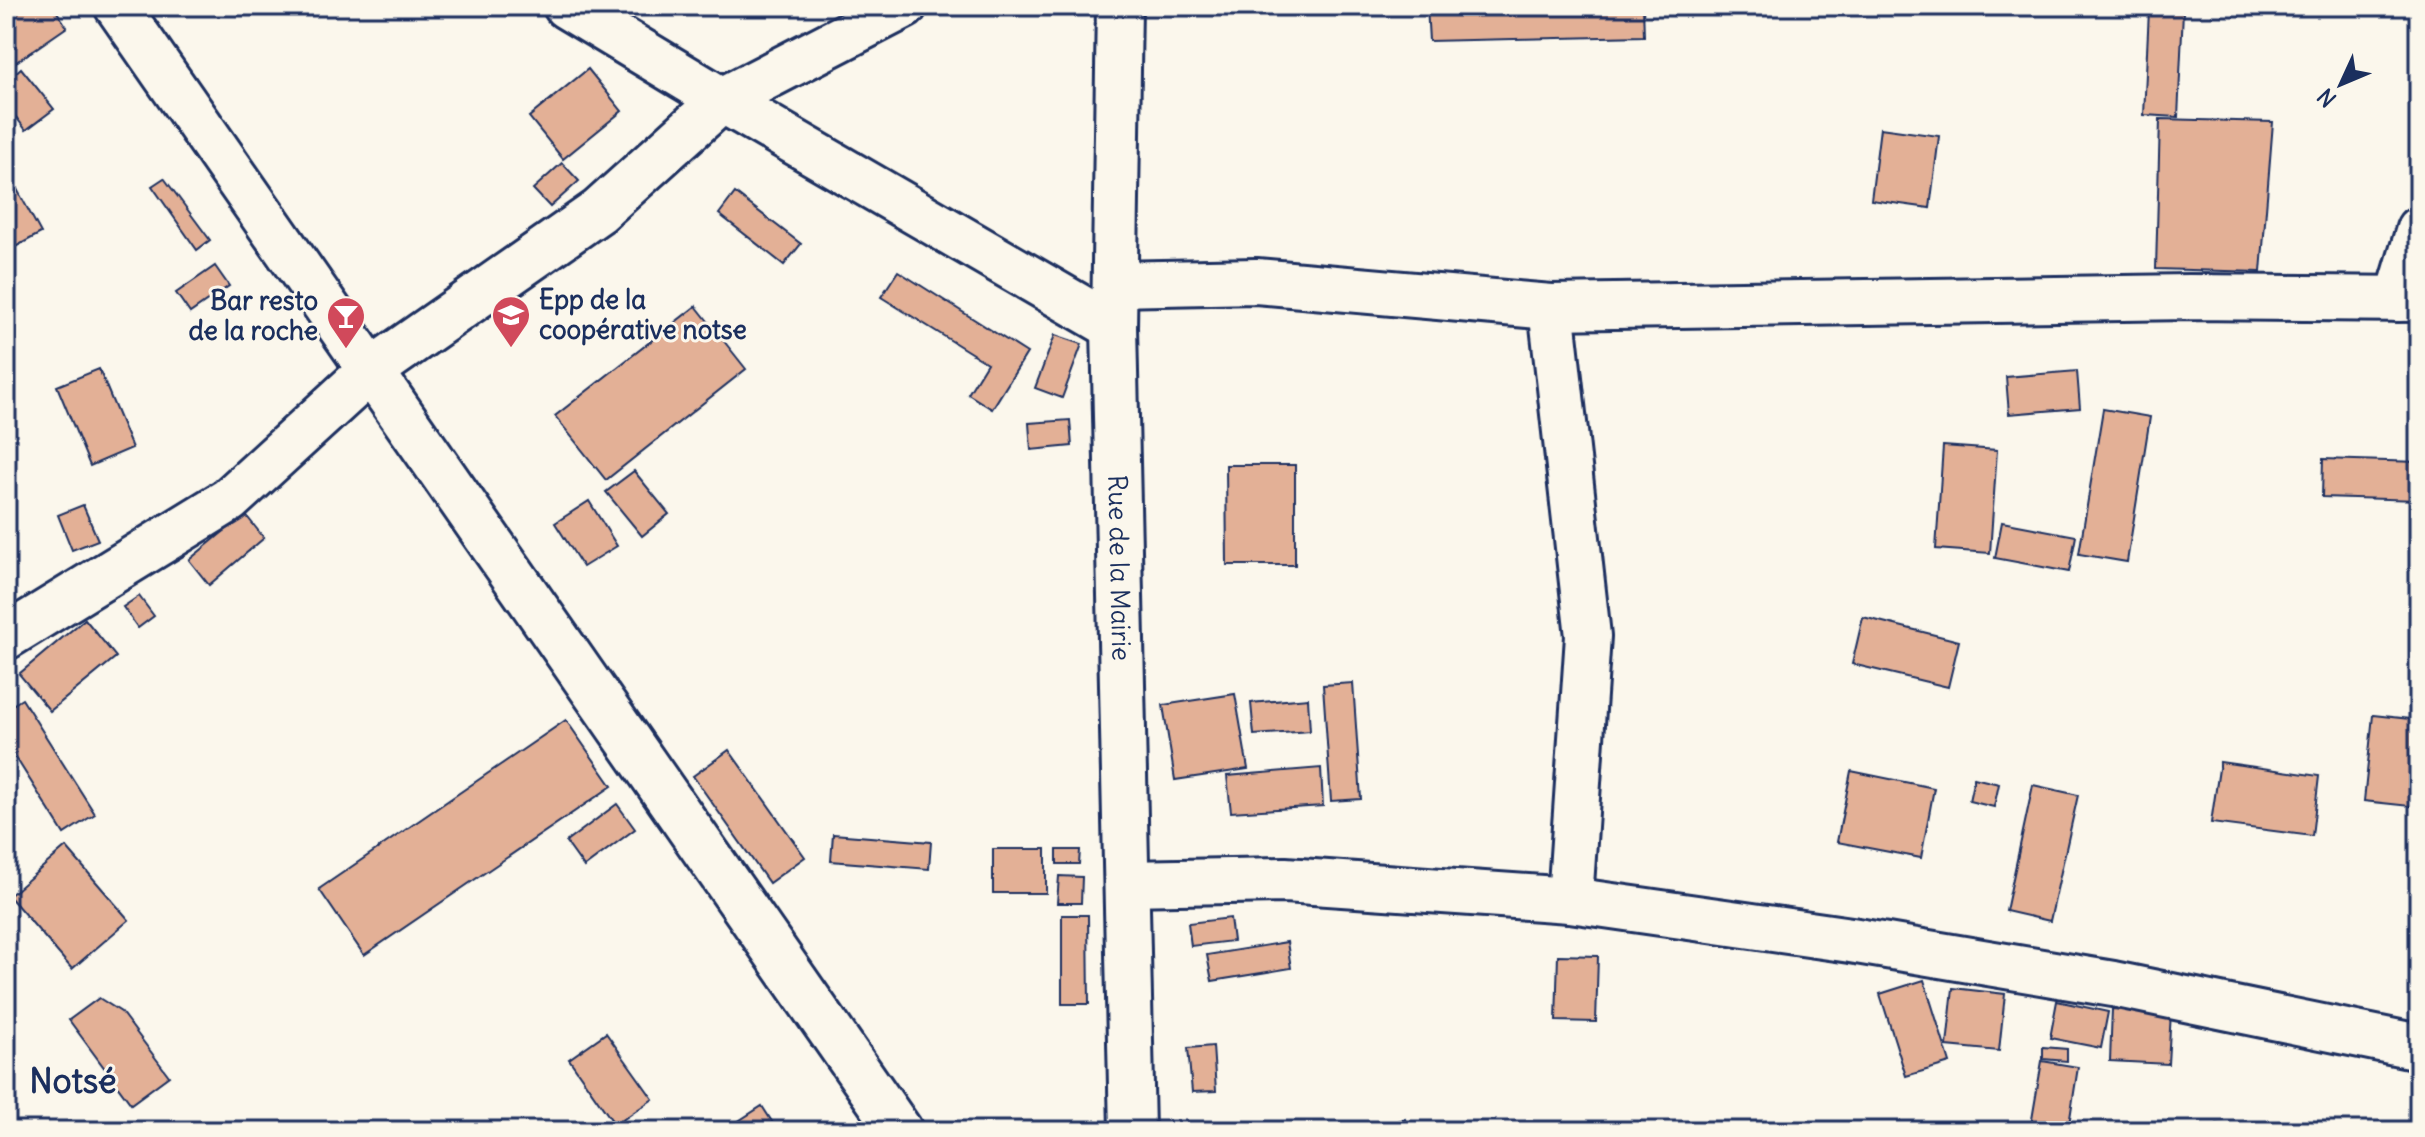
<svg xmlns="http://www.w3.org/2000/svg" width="2425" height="1137" viewBox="0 0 2425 1137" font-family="Delius,sans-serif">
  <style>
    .building { fill: #e3b096; stroke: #1b2f5e; stroke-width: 2 }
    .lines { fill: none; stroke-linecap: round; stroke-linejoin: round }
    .minor-casing { stroke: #1b2f5e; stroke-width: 50 }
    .minor { stroke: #fbf7ec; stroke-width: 44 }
    .labels { text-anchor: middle; stroke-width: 6; stroke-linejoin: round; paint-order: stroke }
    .poi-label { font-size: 26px; font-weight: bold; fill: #1b2f5e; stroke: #fbf7ec; text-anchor: start }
    .street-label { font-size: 26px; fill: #1b2f5e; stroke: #fbf7ec }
    .district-label { font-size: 34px; font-weight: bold; fill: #1b2f5e; stroke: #fbf7ec }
  </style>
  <rect width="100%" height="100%" fill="#fbf7ec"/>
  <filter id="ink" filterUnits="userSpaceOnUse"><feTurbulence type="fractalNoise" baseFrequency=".0125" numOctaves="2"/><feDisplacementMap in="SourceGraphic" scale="16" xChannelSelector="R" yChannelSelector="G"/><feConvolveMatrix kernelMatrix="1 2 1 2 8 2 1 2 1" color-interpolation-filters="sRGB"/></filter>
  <g filter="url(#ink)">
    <!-- building -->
    <g class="building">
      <path d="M6,6H53L67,27L6,69Z"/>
      <path d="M1427,6H1643L1644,36L1429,41Z"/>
      <path d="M2149,10L2183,11L2178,117L2144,115Z"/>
      <path d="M21,68L54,109L26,130L12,112L6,117V81Z"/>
      <path d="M588,69L622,111L563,159L529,117Z"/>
      <path d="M2160,119L2273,122L2261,272L2156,269Z"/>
      <path d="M1880,128L1939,136L1930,208L1871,200Z"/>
      <path d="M562,163L579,181L550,207L533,189Z"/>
      <path d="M6,169L41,233L6,252Z"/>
      <path d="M164,178L210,240L197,250L152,186Z"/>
      <path d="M735,193L801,244L784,265L719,214Z"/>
      <path d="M215,266L229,286L190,313L176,293Z"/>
      <path d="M898,271L1027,353L992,409L968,394L987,363L881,297Z"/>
      <path d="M696,306L746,369L606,480L555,416Z"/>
      <path d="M1055,335L1082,344L1062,398L1035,388Z"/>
      <path d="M99,369L132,448L90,466L57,386Z"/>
      <path d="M2077,371L2080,408L2009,414L2006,377Z"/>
      <path d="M2103,409L2150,417L2127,562L2079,554Z"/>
      <path d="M1070,420L1072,446L1031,450L1029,423Z"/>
      <path d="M1943,446L1997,450L1990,553L1936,549Z"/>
      <path d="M2323,459L2419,462V500L2322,497Z"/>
      <path d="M1226,465H1295V565H1227Z"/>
      <path d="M634,471L669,514L642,536L606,492Z"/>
      <path d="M589,501L617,546L583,567L555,523Z"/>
      <path d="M83,505L98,540L72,550L58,515Z"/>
      <path d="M245,514L264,538L209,585L189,560Z"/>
      <path d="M2002,522L2076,536L2069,572L1995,558Z"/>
      <path d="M139,596L154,616L138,628L123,607Z"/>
      <path d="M1863,617L1959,641L1948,687L1852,664Z"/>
      <path d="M85,619L116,657L50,711L19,674Z"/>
      <path d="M1353,683L1361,799L1331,801L1323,685Z"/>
      <path d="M1235,694L1248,769L1175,780L1163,705Z"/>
      <path d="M1308,698L1310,731L1254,735L1251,703Z"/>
      <path d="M22,699L95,814L64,834L6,742V709Z"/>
      <path d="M2373,715L2419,720V807L2364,801Z"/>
      <path d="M566,720L612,786L364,955L319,889Z"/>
      <path d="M729,750L805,857L769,883L693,776Z"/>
      <path d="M2220,762L2319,776L2312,836L2211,823Z"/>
      <path d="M1321,768L1323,806L1231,812L1227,776Z"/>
      <path d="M1851,771L1934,788L1921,858L1837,842Z"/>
      <path d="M1974,778L1999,784L1994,807L1969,801Z"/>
      <path d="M2033,785L2078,795L2050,921L2006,911Z"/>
      <path d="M617,804L635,829L584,867L566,842Z"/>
      <path d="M833,834L931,842L929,869L831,861Z"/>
      <path d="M66,847L129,920L72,969L9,896Z"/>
      <rect x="993" y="849" width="53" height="44"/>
      <path d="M1057,850H1080L1079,864H1057Z"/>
      <path d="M1059,876L1082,877L1081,903H1057Z"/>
      <path d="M1062,915H1088L1089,1004H1062Z"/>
      <path d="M1230,918L1233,941L1191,946L1188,923Z"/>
      <path d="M1287,942L1291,968L1212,981L1207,955Z"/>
      <path d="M1558,955L1598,956L1596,1022L1556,1021Z"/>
      <path d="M1924,980L1950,1063L1906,1076L1880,994Z"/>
      <path d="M1953,988L2005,994L1999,1051L1947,1046Z"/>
      <path d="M99,998L121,1012L169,1076L131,1104L69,1020Z"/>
      <path d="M2057,1001L2108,1012L2101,1048L2050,1038Z"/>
      <path d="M2112,1009L2171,1012L2168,1064L2110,1061Z"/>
      <path d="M606,1033L653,1099L615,1125L569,1059Z"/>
      <path d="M1213,1046L1216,1091L1192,1092L1188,1048Z"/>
      <path d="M2043,1047L2067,1049V1061L2043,1059Z"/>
      <path d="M2042,1061L2078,1067L2068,1131H2030Z"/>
      <path d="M762,1106L778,1131H723Z"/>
      <path d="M1405,1119L1408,1131H1361Z"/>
      <path d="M2217,1124L2271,1130V1131H2216Z"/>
    </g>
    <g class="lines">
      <!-- minor casing -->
      <g class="minor-casing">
        <g id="minor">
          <path d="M117,6L900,1131"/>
          <path d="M566,6L722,100L1114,327"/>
          <path id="s1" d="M1119,6L1114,327L1132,1131"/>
          <path d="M1115,284L1256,281L1551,307L2189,297L2419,299"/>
          <path d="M2398,299L2419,229"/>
          <path d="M1551,307L1588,636L1570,900"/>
          <path d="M6,637L229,500L369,372L599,211L722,100L904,6"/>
          <path d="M1127,883L1285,880L1570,900L1851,940L2113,984L2419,1047"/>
        </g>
      </g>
      <!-- minor -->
      <use href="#minor" class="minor"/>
    </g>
  </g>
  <!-- icons -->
  <defs>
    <g id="school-pin" transform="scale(2)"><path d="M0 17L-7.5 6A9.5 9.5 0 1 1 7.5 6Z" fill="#d1495b" stroke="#fbf7ec"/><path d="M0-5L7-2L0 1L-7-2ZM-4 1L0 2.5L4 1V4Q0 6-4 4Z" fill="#fff"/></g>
    <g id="bar-pin" transform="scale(2)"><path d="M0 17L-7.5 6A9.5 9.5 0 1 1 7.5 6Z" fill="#d1495b" stroke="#fbf7ec"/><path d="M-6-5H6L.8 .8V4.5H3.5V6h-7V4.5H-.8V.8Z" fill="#fff"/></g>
  </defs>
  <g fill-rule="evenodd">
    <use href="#school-pin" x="511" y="315"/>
    <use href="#bar-pin" x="346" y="316"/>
  </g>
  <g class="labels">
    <!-- poi labels -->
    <g class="poi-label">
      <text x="539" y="309">Epp de la<tspan x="539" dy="30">coopérative notse</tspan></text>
      <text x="318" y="310" text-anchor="end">Bar resto<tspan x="318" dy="30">de la roche</tspan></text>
    </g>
    <!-- street labels -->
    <g class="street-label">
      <text dy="9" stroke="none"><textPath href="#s1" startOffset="562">Rue de la Mairie</textPath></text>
    </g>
    <!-- district labels -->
    <g class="district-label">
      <text x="73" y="1093">Notsé</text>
    </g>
  </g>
  <!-- margin -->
  <rect width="2425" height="1137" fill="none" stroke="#fbf7ec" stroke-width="32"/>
  <rect x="16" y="16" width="2393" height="1105" fill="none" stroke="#1b2f5e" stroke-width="3" filter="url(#ink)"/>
  <!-- north arrow -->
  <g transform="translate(2341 84) rotate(226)" stroke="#fbf7ec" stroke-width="6" paint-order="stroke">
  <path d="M0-6L14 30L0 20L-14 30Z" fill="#1b2f5e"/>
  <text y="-12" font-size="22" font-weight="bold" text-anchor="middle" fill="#1b2f5e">N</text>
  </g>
</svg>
